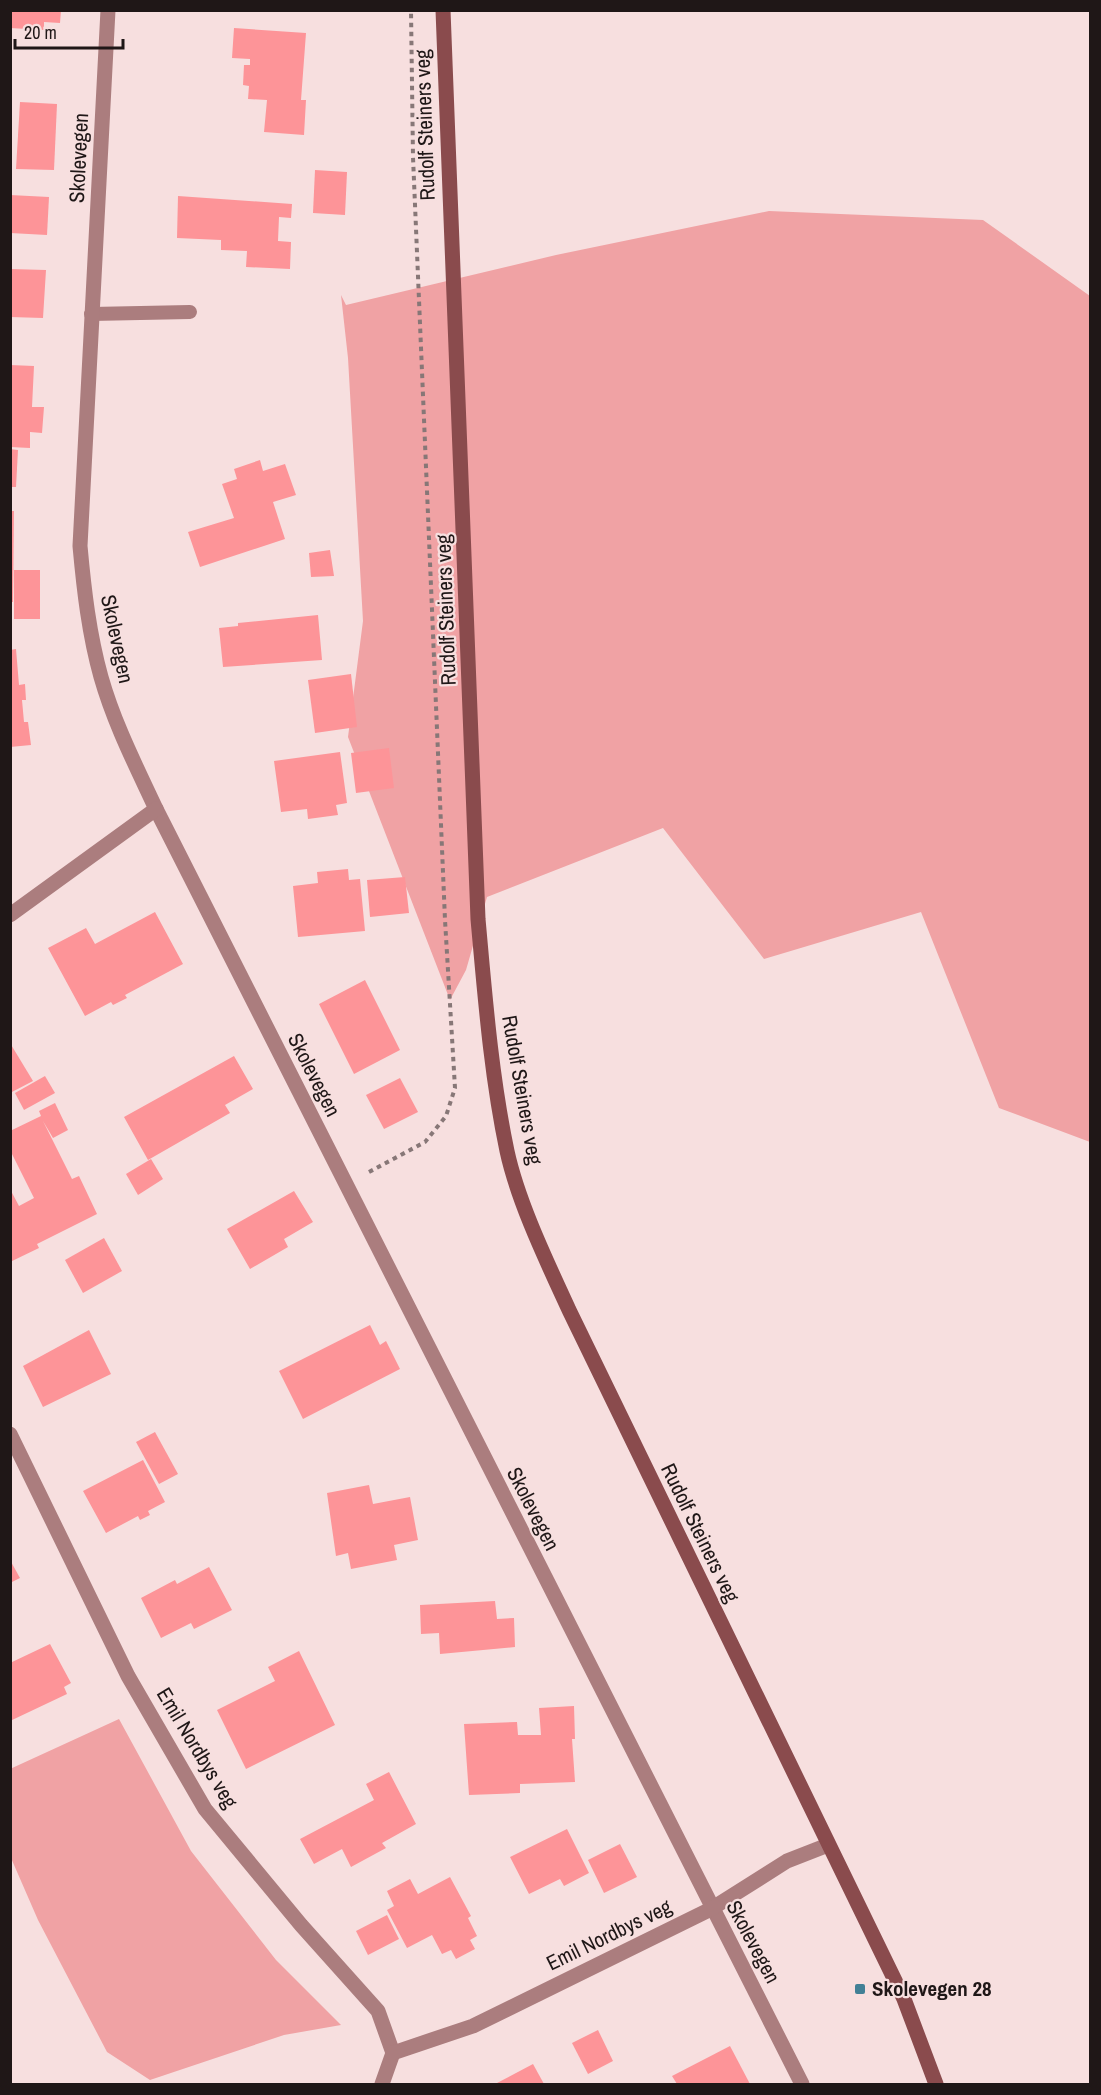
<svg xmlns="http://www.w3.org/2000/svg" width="1101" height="2095" viewBox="0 0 1101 2095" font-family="'Archivo Narrow',sans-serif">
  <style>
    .green { fill: #f0a2a4 }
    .building { fill: #fd9498 }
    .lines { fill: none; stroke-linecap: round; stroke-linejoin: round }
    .path { stroke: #877777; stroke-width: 4; stroke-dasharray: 4.5 4.5; stroke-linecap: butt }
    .lane { stroke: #ab7d7e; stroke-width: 14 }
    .street { stroke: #ab7d7e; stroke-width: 15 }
    .secondary { stroke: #8a4b4d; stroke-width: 15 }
    .poi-dot { fill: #428096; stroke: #f7dfdf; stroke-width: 2 }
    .labels { text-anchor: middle; stroke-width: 4.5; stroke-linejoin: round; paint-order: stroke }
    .street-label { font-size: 21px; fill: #1f1717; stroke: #f7dfdf }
    .poi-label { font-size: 21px; font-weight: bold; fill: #1f1717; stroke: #f7dfdf; text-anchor: start }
  </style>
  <rect width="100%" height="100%" fill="#f7dfdf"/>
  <!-- green -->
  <g class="green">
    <path d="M769,211L983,220L1090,296V1142L999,1108L921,912L764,959L663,828L487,897L466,970L450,1000L348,737L363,621L348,358L341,295L346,305L556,255Z"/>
    <path d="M119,1719L191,1851L276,1960L341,2025L284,2035L150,2080L107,2052L38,1920L11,1858L10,1769Z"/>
  </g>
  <!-- building -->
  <g class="building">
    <path d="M10,10H61L60,23L44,22V30L10,28Z"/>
    <path d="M234,28L306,33L301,100H306L304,135L264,132L267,100L248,99L249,86L243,85L244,65H250V59L232,58Z"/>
    <path d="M20,102L57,104L54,170L16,169Z"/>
    <path d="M315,170L347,172L345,215L313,213Z"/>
    <path d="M10,195L49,197L47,235L10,233Z"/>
    <path d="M178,196L292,204L291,218L279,217L278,241L291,242L290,269L246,267L247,251L221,250V240L177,238Z"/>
    <path d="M10,269L46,270L43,318L10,317Z"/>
    <path d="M10,365L34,366L32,407H44L42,433L30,432V448L10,447Z"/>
    <path d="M10,449L18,450L16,487H10Z"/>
    <path d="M260,460L263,471L285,464L296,495L273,502L285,539L200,567L188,532L234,518L222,484L237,479L234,469Z"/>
    <path d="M10,511H14L13,602H10Z"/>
    <path d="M330,550L334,576L311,577L309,553Z"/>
    <rect x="14" y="570" width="26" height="49"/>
    <path d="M318,615L322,660L223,667L219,628L238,626V623Z"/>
    <path d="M16,649L19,685L25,684L26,700H22L24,722H28L31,745L10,747V650Z"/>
    <path d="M351,674L357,727L315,733L308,680Z"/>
    <path d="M389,748L394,788L356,793L351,753Z"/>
    <path d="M340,752L347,803L336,805L338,815L308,819L307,809L281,812L274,761Z"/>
    <path d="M348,869L349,880L360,879L365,931L298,937L293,886L318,883L317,872Z"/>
    <path d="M405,877L409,913L370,917L367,880Z"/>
    <path d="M155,912L183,964L125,995L127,998L113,1005L111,1002L85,1016L48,948L86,928L95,944Z"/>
    <path d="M365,980L400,1050L354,1074L319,1004Z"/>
    <path d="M10,1043L33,1081L10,1093Z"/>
    <path d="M234,1056L253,1089L225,1105L230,1113L148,1160L124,1117Z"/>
    <path d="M45,1076L55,1093L24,1110L15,1093Z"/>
    <path d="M400,1078L418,1112L384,1129L366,1095Z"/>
    <path d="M55,1103L68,1130L53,1138L43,1121L72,1179L79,1176L97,1214L37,1244L39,1248L10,1262V1189L19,1206L34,1198L10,1150V1131L41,1116L39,1111Z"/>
    <path d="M151,1159L163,1179L138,1195L126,1174Z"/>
    <path d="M294,1191L313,1222L284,1239L288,1247L250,1269L227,1229Z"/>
    <path d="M104,1238L122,1271L83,1293L65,1260Z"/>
    <path d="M370,1325L380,1345L386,1341L400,1369L303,1419L279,1371Z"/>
    <path d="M89,1330L111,1374L43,1407L23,1366Z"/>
    <path d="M155,1432L178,1474L159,1484L136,1442Z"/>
    <path d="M143,1460L165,1502L148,1511L150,1515L140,1520L138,1516L106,1533L83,1491Z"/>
    <path d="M369,1485L373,1504L410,1497L418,1540L394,1545L397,1560L351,1569L348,1553L336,1556L327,1493Z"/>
    <path d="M10,1560L20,1578L10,1583Z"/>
    <path d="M209,1567L232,1610L194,1629L191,1623L161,1638L141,1598L175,1580L177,1584Z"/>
    <path d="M495,1601L497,1619L514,1618L515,1647L440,1654L439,1633L421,1634L420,1605Z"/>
    <path d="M50,1644L71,1683L64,1687L67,1694L10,1721V1663Z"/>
    <path d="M299,1651L335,1725L246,1769L217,1710L275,1681L268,1667Z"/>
    <path d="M574,1706L575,1739H572L575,1782L520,1784V1793L469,1795L464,1724L517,1722L518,1735H541L539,1708Z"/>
    <path d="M389,1772L416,1824L382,1843L386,1848L351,1867L342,1849L314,1864L300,1839L374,1800L366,1784Z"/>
    <path d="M567,1829L589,1873L564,1886L560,1879L529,1894L510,1857Z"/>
    <path d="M620,1844L637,1877L604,1893L588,1860Z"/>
    <path d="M450,1877L471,1916L468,1918L477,1936L470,1940L475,1949L456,1959L451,1950L442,1954L432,1935L407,1948L387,1910L394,1906L387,1891L410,1879L418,1894Z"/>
    <path d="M387,1915L399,1939L368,1955L356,1931Z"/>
    <path d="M598,2030L613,2061L588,2074L572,2043Z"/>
    <path d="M730,2046L750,2084H677L672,2076Z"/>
    <path d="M533,2064L544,2084H498L497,2083Z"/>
  </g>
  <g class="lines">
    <!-- path -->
    <path class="path" d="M369,1172L425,1142L446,1116L455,1088L445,920L413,157L411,10"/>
    <!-- lane -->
    <path class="lane" d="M91,314L190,312"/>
    <!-- street -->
    <g class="street">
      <path d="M108,10L80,546C84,590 89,634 101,677C114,723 136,766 156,809L802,2084"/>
      <path d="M10,915L156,809"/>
      <path d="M10,1434L128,1676L205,1809L301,1925L378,2011L393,2053L382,2084"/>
      <path d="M393,2053L473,2026L711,1909L787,1861L828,1845"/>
    </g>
    <!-- secondary -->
    <path class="secondary" d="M443,10L478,919C485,996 491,1075 507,1151C518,1202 547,1262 569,1310L904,1999L936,2084"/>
  </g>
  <!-- markers -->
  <rect class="poi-dot" x="854" y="1983" width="12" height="12" rx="3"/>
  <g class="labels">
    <!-- street labels -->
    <g class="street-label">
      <text transform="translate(425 125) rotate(-92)" y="7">Rudolf Steiners veg</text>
      <text transform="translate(79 158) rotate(-87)" y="7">Skolevegen</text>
      <text transform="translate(446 610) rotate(-92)" y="7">Rudolf Steiners veg</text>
      <text transform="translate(117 639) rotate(78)" y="7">Skolevegen</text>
      <text transform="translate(314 1075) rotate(63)" y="7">Skolevegen</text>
      <text transform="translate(522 1090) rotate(80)" y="7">Rudolf Steiners veg</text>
      <text transform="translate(533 1509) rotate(63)" y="7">Skolevegen</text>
      <text transform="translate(700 1533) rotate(64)" y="7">Rudolf Steiners veg</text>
      <text transform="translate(197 1748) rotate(59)" y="7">Emil Nordbys veg</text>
      <text transform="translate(609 1935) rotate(-26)" y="7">Emil Nordbys veg</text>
      <text transform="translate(753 1942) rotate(62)" y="7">Skolevegen</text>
    </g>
    <!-- poi labels -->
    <g class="poi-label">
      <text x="872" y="1996">Skolevegen 28</text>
    </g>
  </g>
  <!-- border -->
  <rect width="1101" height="2095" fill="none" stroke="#1f1717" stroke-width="24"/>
  <!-- scale -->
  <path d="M15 39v9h108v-9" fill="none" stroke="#1f1717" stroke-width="3"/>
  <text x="24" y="39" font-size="18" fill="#1f1717" stroke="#f7dfdf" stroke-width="4.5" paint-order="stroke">20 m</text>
</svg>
